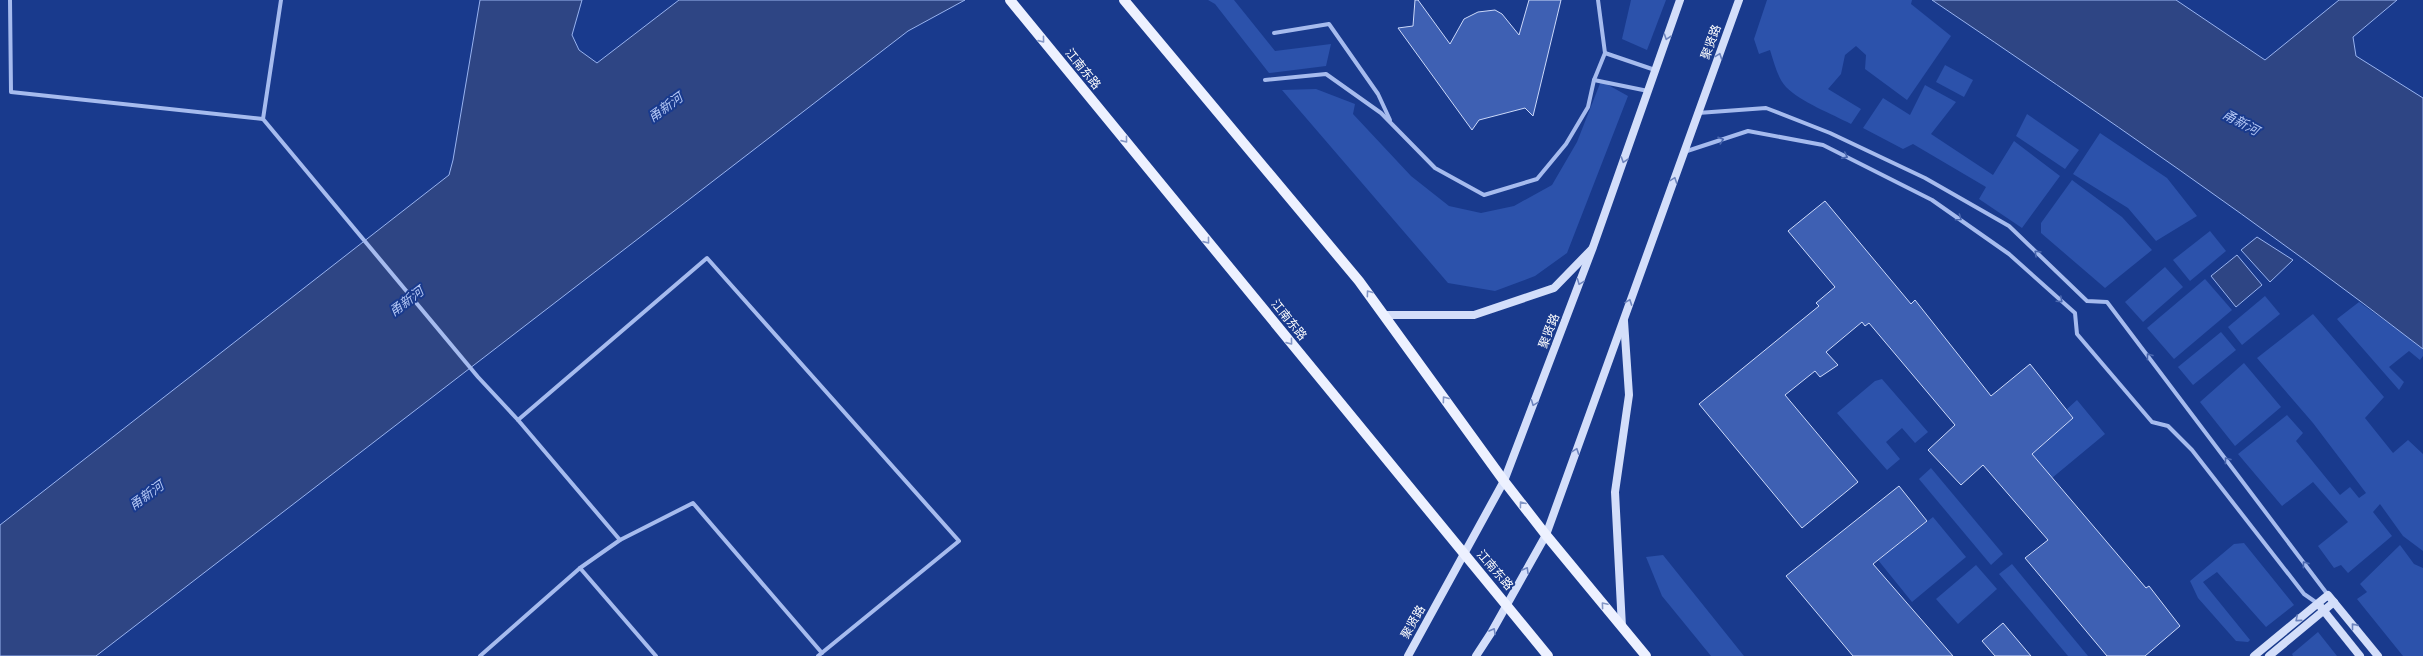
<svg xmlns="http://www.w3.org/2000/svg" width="2423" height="656" viewBox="0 0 2423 656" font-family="Karla,'Noto Sans SC',sans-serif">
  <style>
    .green { fill: #2c52ab }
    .water { fill: #2e4584; stroke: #98b3f0 }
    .building { fill: #3e60b3; stroke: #ccd9fa }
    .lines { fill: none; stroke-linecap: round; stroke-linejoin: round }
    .street { stroke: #a6bbee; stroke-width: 4 }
    .secondary { stroke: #d3defa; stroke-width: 8 }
    .primary { stroke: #edf1ff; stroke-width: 10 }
    .oneway { stroke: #6d84be }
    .oneway2 { stroke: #8396c6 }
    .oneway3 { stroke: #4a67af }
    .labels { text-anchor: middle; stroke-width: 4; stroke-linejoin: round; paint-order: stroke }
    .street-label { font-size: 12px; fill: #fff; stroke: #193a8d }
    .water-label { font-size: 13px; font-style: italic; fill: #b2c6f5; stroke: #193a8d }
  </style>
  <rect width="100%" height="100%" fill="#193a8d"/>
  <!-- green -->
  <g class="green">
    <path d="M1208,0H1234L1275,51L1331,44L1326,66L1269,73L1215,4Z"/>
    <path d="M1631,0H1666L1647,50L1622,39Z"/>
    <path d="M1767,0H1912L1911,4L1951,36L1907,100L1865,69L1866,55L1856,46L1845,55L1841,74L1828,89L1861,109L1851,124C1832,114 1801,102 1786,87C1777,77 1774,62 1770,50L1759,54L1754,39Z"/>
    <path d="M1945,65L1973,80L1964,97L1936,82Z"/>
    <path d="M1601,81L1628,96L1567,253L1535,276L1495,291L1448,283L1282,90L1316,89L1355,104L1353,114L1411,176L1449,206L1481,213L1514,206L1552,185L1577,142Z"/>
    <path d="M1925,85L1956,102L1931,134L1993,175L2014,141L2060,176L2022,228L1979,199L1986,187L1913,144L1903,149L1863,128L1883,98L1910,115Z"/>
    <path d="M2027,114L2079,150L2065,169L2016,136Z"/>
    <path d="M2100,133L2167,178L2197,216L2156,241L2128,208L2073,174Z"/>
    <path d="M2072,180L2122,217L2152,250L2105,288L2041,233V223Z"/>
    <path d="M2210,231L2226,251L2190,281L2173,260Z"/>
    <path d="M2165,267L2183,287L2143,322L2125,302Z"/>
    <path d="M2205,279L2232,310L2174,359L2147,328Z"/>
    <path d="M2265,296L2280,314L2242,345L2228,327Z"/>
    <path d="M2359,302L2423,348V356L2420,360L2409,351L2389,367L2404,382L2399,390L2337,319Z"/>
    <path d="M2313,314L2384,397L2365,418L2393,453L2408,440L2423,454V551L2403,536L2380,504L2373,512L2392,536L2348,573L2341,565L2334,568L2318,546L2348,522L2313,482L2282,506L2238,454L2287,415L2303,433L2296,441L2340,495L2350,487L2359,498L2366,493L2313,423L2257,358Z"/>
    <path d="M2221,332L2236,350L2193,385L2178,367Z"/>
    <path d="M2244,363L2281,407L2235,446L2200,402Z"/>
    <path d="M1882,379L1928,432L1915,443L1902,428L1886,442L1900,459L1887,470L1837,413L1875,381Z"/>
    <path d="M2077,400L2105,434L2052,478L2032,454L2073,418L2067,409Z"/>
    <path d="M1931,468L2003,554L1991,565L1919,479Z"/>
    <path d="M1933,517L1966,557L1912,602L1878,560Z"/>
    <path d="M2244,543L2294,605L2266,627L2217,572L2203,582L2250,640L2248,642L2236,641L2198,598L2190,581L2234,544Z"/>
    <path d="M2400,545L2414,564L2423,568V656H2403L2357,599L2367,592L2360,584Z"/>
    <path d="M1663,555L1744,656H1711L1662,596L1646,557Z"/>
    <path d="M2012,564L2088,656H2068L1999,574Z"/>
    <path d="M1976,565L1997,589L1958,624L1936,599Z"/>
    <path d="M2318,632L2337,656H2293L2292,654Z"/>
  </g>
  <!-- water -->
  <g class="water">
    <path d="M480,0H582L572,35L579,50L597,63L679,0H965L908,31L96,656H0V525L449,175L453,160Z"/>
    <path d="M1932,0H2176L2265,60L2339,0H2397L2353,37L2356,56L2423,98V349C2264,226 2098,112 1932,0Z"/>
    <path d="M2257,237L2293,260L2270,282L2241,250Z"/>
    <path d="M2237,255L2262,285L2236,307L2211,276Z"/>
  </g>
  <!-- building -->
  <g class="building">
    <path d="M1415,0H1418L1450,44L1464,19L1478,12L1495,10L1502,14L1519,35L1529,0H1561L1533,116L1525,108L1479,120L1472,130L1398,28L1413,26Z"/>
    <path d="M1825,201L1911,304L1915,300L1991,396L2030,364L2073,418L2032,454L2146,588L2149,586L2180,626L2145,656H2107L2025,558L2048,540L1983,465L1961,485L1928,450L1955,425L1869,323L1865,326L1862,322L1826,352L1838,365L1820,377L1815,371L1785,395L1858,482L1802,528L1699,404L1819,306L1816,303L1835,287L1788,231Z"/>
    <path d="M1899,486L1927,521L1873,564L1953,656H1853L1786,576Z"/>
    <path d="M2003,623L2031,656H1995L1982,641Z"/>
  </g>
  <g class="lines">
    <!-- street -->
    <g class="street">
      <path d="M10,0L11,92L263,119L478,377L518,420L620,540"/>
      <path d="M1274,33L1329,24L1378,94L1390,120"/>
      <path d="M1605,53L1655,70"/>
      <path d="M1265,80L1326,74L1381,113L1435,168L1484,195L1537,179L1566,144L1588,107L1594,80L1605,53L1598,0"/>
      <path d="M1594,80L1648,91"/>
      <path d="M1698,113L1766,108L1830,133L1925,178L2009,226L2087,301L2107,302L2328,595"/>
      <path d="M263,119L281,0"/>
      <path d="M1684,152L1748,131L1823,145L1932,200L2009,254L2075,313L2077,334L2152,422L2168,426L2192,450L2304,594L2317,603"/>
      <path d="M518,420L707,258L959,541L818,656"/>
      <path d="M580,568L620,540L693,503L822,653"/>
      <path d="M480,656L580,568L656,656"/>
    </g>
    <!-- secondary -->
    <g class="secondary">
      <path d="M1385,315H1474L1554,288L1591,250"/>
      <path d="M2320,606L2360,656"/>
      <path d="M1622,627L1615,492L1629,395L1624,321"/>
      <path d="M1408,656L1504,481L1593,247L1680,0"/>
      <path d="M1476,656L1491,633L1546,535L1739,0"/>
      <path d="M2254,656L2328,595L2378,656"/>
      <path d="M2269,656L2334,602"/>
    </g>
    <!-- primary -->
    <g class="primary">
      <path d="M1010,0L1548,656"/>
      <path d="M1124,0L1359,281L1504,481L1546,535L1646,656"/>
    </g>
  </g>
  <!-- one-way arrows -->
  <defs><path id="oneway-chevron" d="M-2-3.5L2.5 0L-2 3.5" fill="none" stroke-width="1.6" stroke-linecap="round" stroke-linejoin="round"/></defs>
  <g class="oneway">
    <use href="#oneway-chevron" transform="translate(1667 37) rotate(109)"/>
    <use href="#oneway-chevron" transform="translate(1719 56) rotate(-70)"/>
    <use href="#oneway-chevron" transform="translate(1624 160) rotate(109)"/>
    <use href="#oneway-chevron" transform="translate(1674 180) rotate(-70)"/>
    <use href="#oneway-chevron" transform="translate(1580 282) rotate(111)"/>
    <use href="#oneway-chevron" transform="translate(1629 302) rotate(-70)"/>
    <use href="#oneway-chevron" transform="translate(1534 403) rotate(111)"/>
    <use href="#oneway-chevron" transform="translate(1576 451) rotate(-70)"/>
    <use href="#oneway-chevron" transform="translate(1526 570) rotate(-60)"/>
    <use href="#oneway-chevron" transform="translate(2298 619) rotate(140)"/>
    <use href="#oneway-chevron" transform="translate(2354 626) rotate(-129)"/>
    <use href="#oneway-chevron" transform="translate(1493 631) rotate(-61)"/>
  </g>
  <g class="oneway2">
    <use href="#oneway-chevron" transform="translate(1042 40) rotate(51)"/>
    <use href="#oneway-chevron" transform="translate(1125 140) rotate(51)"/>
    <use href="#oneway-chevron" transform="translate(1207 241) rotate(51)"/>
    <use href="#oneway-chevron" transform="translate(1369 293) rotate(-126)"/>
    <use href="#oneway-chevron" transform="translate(1290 342) rotate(51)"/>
    <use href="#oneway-chevron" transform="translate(1445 399) rotate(-126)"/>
    <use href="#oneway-chevron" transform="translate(1522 504) rotate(-127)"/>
    <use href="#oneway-chevron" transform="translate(1604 605) rotate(-130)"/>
  </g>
  <g class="oneway3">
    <use href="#oneway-chevron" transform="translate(1721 140) rotate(-19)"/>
    <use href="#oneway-chevron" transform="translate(1845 156) rotate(27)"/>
    <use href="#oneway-chevron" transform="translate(1959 218) rotate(35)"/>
    <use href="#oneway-chevron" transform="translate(2037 253) rotate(-136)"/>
    <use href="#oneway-chevron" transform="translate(2060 300) rotate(42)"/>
    <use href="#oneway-chevron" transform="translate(2149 356) rotate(-127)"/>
    <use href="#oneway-chevron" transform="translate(2227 460) rotate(-127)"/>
    <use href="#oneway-chevron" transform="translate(2305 564) rotate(-126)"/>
  </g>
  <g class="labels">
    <!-- street labels -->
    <g class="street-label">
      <text transform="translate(1711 42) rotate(-70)" y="4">聚贤路</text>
      <text transform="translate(1083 69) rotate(51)" y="4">江南东路</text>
      <text transform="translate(1289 320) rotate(51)" y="4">江南东路</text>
      <text transform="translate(1549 331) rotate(-69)" y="4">聚贤路</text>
      <text transform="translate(1495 570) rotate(49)" y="4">江南东路</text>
      <text transform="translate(1413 622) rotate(-61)" y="4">聚贤路</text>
    </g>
    <!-- water labels -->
    <g class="water-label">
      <text transform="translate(665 107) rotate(-36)" y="5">甬新河</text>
      <text transform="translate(2241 122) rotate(28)" y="5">甬新河</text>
      <text transform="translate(406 301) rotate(-37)" y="5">甬新河</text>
      <text transform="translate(146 495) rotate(-36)" y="5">甬新河</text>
    </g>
  </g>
</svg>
